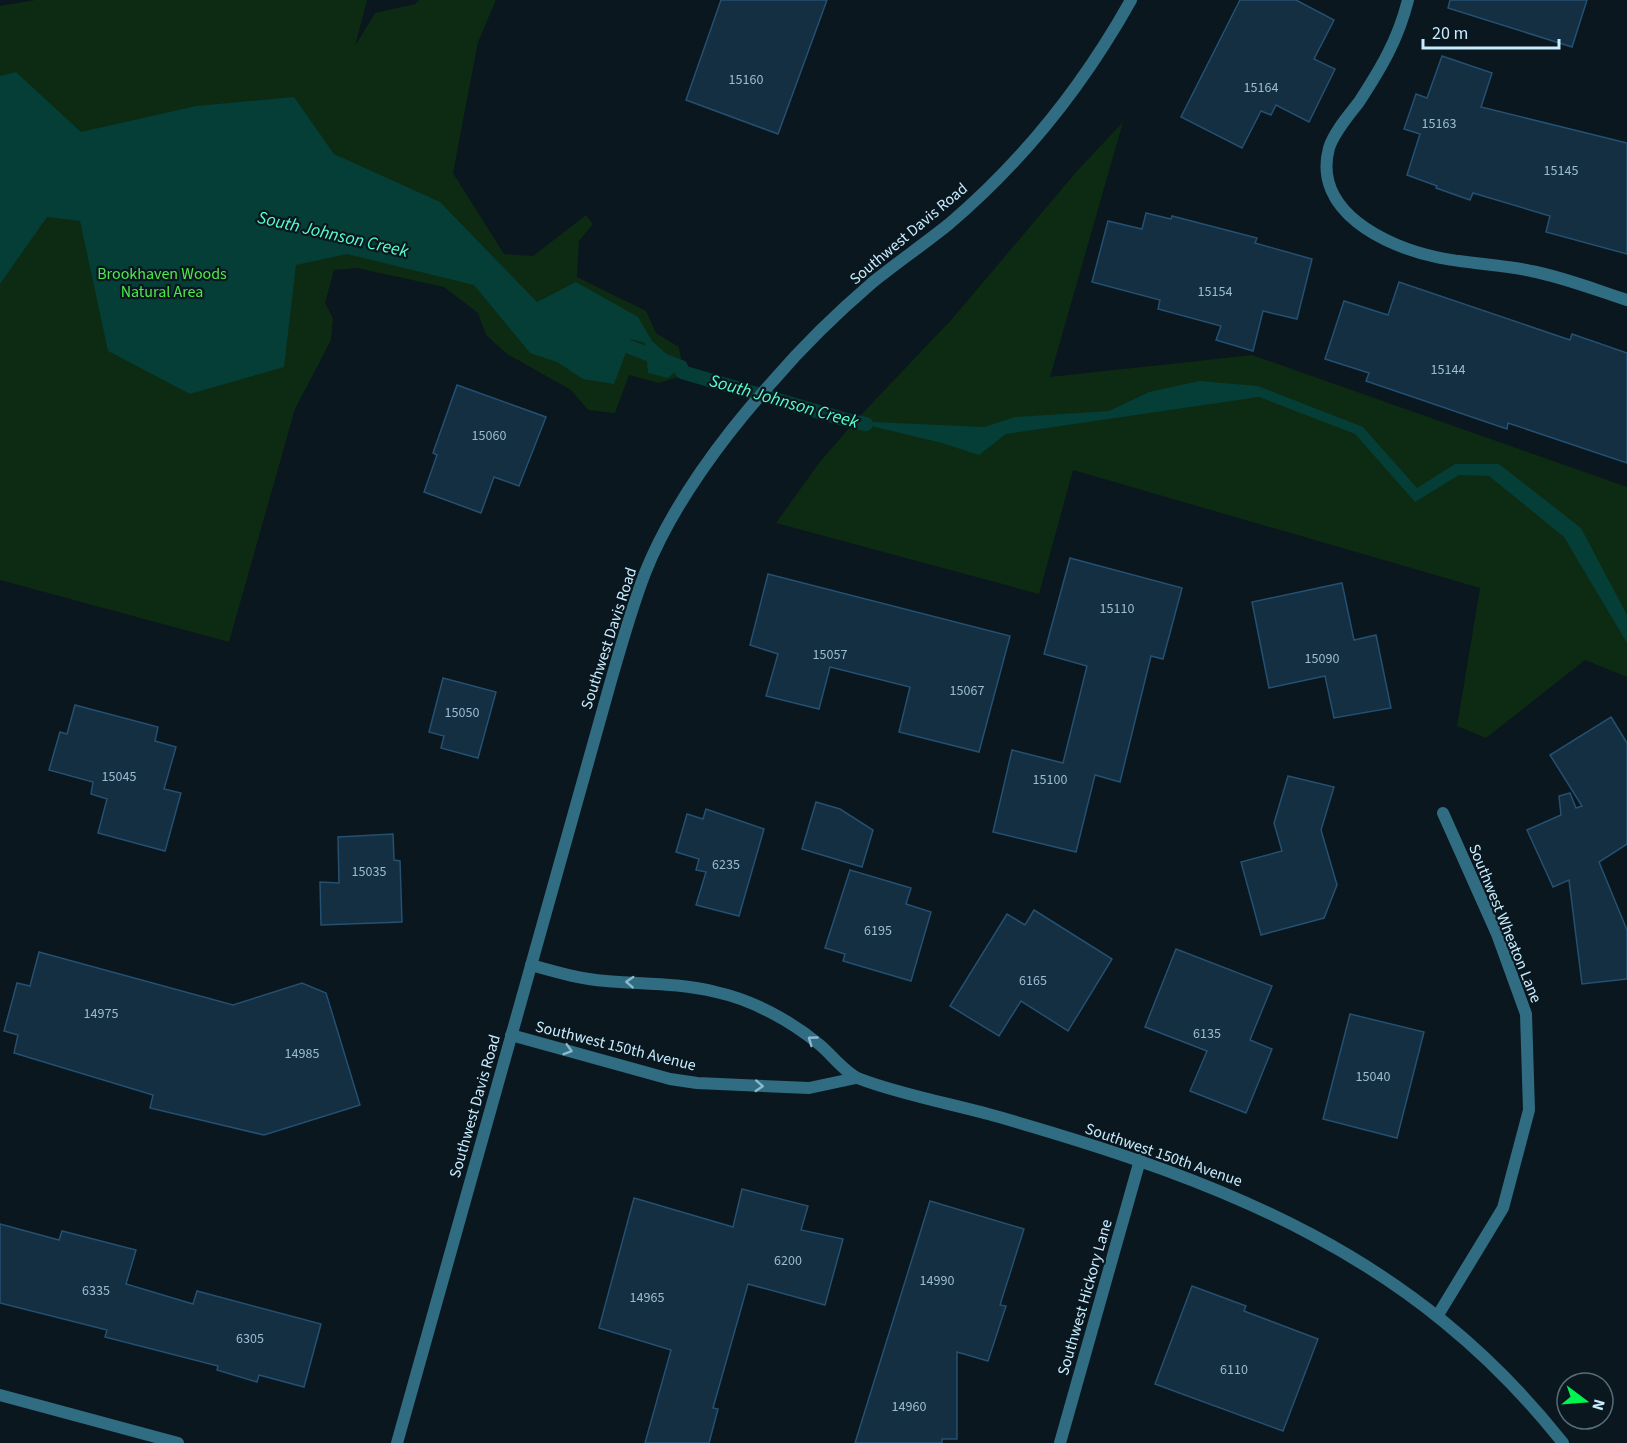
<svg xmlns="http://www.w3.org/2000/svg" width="1627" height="1443" viewBox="0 0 1627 1443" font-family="'Source Sans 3',sans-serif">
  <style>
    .green { fill: #0d2a12 }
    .water { fill: #043e37 }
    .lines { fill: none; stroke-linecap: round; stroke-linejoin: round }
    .stream { stroke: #043e37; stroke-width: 14 }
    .building { fill: #142e42; stroke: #245071; stroke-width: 1.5 }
    .minor { stroke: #306d83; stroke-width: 12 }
    .tertiary { stroke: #306d83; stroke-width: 12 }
    .oneway { stroke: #8bb9cd }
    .labels { text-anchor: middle; stroke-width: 4.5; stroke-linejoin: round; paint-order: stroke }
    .number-label { font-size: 14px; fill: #9bbcd0 }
    .street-label { font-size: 16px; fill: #c8ecff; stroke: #0a171f }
    .park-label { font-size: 16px; fill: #4cea49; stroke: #0a171f }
    .water-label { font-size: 18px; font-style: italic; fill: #56ffcc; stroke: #0a171f }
  </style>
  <rect width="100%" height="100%" fill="#0a171f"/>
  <!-- green -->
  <g class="green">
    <path d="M35,0H367L355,46L375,13L415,4L419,0H496L478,42L453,173L504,254L533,256L586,215L593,224L579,241L577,277L646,311L656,333L679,347L684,375L659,383L629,375L615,413L588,410L571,390L507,354L486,335L478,313L444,287L357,268L334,270L325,303L333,318L331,340L295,409L229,642L0,580V6Z"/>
    <path d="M1123,122L1050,377L1252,355L1627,487V677L1585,660L1486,738L1457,726L1480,588L1073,470L1039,594L776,523L819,463L857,419L952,319L1077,171Z"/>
  </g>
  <!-- water -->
  <g class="water">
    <path d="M16,72L81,132L196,106L294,97L334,154L440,202L537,302L576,282L638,317L652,341L681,367L668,378L648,373L645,343L631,339L614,384L583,379L557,362L530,353L474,285L347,254L296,265L284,367L190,394L108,351L80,221L47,217L0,284V76Z"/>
    <path d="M1199,381L1258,386L1363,427L1417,488L1455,464H1499L1581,528L1627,615V643L1564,537L1489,476L1459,475L1415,502L1355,434L1259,397L1006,434L979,455L942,443L850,421L984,427L1015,417L1109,411L1149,392Z"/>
  </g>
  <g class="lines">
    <!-- stream -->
    <path class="stream" d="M614,341L681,367L682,372L850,421L866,424"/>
  </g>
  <!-- building -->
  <g class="building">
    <path d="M721,0H827L778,134L686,100Z"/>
    <path d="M1240,0H1296L1334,20L1314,59L1335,69L1309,122L1276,105L1271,115L1261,111L1242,148L1181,117Z"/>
    <path d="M1450,0H1587L1572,47L1448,8Z"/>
    <path d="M1442,56L1492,73L1481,107L1627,143V254L1546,232L1550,216L1473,193L1470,200L1436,188L1437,186L1407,175L1420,134L1404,129L1416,94L1427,98Z"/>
    <path d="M1146,213L1171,219L1172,216L1257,238L1255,243L1312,259L1297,319L1263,311L1253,351L1216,340L1221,326L1158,309L1160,300L1092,282L1108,221L1142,229Z"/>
    <path d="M1399,282L1570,340L1572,334L1627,353V463L1508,423L1507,429L1366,381L1369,373L1325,359L1344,301L1388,315Z"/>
    <path d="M457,385L546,417L519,486L494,477L481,513L424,492L437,455L433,453Z"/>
    <path d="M1070,558L1182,588L1163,659L1151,656L1120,782L1095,775L1076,852L993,832L1012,750L1063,763L1087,666L1044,654Z"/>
    <path d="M768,574L1010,636L979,752L899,732L910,687L830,667L819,709L766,696L778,654L750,645Z"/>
    <path d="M1342,583L1354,640L1376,635L1391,708L1334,718L1325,676L1269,688L1252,602Z"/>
    <path d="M443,678L496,692L478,758L441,748L444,736L429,732Z"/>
    <path d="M75,705L158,727L155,741L176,747L164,789L181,793L165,851L98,833L107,799L91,794L93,782L49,770L60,732L67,734Z"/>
    <path d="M1611,717L1627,743V844L1599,862L1627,930V979L1582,984L1569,880L1553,887L1527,830L1561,815L1559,796L1570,793L1576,808L1582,806L1550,755Z"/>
    <path d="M1288,776L1334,787L1321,830L1337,885L1324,918L1261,935L1241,862L1282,851L1274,823Z"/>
    <path d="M816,802L840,809L873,830L862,867L802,849Z"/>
    <path d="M706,809L764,829L739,916L696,905L706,872L696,870L699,859L676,852L687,814L703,819Z"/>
    <path d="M393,834L394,860L400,861L402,922L321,925L320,882L339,883L338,837Z"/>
    <path d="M850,870L911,888L906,904L931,912L911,981L843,961L845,954L825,948Z"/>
    <path d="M1034,910L1112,959L1068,1031L1021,1001L999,1036L950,1006L1007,914L1025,925Z"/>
    <path d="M1176,949L1272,986L1250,1040L1272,1049L1246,1113L1190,1091L1207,1051L1145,1027Z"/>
    <path d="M39,952L233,1005L302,983L326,993L360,1105L264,1135L150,1108L153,1095L14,1053L18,1035L4,1031L17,983L30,986Z"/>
    <path d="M1350,1014L1424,1032L1397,1138L1323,1119Z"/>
    <path d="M742,1189L808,1206L801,1230L843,1239L825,1305L748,1284L713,1408L718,1409L709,1443H645L671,1350L599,1328L634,1198L733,1227Z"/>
    <path d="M930,1201L1024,1229L1000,1305L1006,1306L988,1361L957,1352V1439H942V1443H855Z"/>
    <path d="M0,1224L59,1240L62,1231L136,1250L126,1284L193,1304L197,1291L321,1324L304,1387L259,1375L257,1382L217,1370L218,1366L105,1337L107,1330L0,1303Z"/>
    <path d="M1192,1286L1246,1306L1244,1311L1318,1339L1283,1431L1155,1384Z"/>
  </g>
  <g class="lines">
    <!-- minor -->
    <g class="minor">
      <path d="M1408,0C1398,40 1381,68 1359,102C1349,115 1334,132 1329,148C1312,211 1385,246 1436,257C1467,264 1500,264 1531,271C1563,277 1596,290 1627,300"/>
      <path d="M531,965C556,972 580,979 606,981C643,984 680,983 716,992C753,1000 791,1021 820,1045C832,1055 845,1073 860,1079C905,1096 959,1105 1006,1119C1228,1183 1415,1256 1563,1443"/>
      <path d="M511,1035L670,1079L697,1083L809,1088L856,1078"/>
      <path d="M1438,1315L1503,1208L1529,1110L1526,1014L1497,934L1443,813"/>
      <path d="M0,1395L178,1443"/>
      <path d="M1060,1443L1140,1160"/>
    </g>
    <!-- tertiary -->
    <path class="tertiary" d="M397,1443L612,677C622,642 632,607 645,573C672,505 724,435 773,381C803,346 838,312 873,282C898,262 924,244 949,224C1022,162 1084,84 1131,0"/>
  </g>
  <!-- one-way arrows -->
  <defs><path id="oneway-chevron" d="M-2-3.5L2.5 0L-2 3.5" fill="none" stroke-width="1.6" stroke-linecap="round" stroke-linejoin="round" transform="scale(1.5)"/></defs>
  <g class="oneway">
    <use href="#oneway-chevron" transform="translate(630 982) rotate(-177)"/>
    <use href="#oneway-chevron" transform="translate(812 1040) rotate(-144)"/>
    <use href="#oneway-chevron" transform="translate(568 1050) rotate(16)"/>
    <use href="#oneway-chevron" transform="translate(759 1086) rotate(3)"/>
  </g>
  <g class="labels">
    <!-- number labels -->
    <g class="number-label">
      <text x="746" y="84">15160</text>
      <text x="1261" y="92">15164</text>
      <text x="1439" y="128">15163</text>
      <text x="1561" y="175">15145</text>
      <text x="1215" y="296">15154</text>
      <text x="1448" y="374">15144</text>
      <text x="489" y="440">15060</text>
      <text x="1117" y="613">15110</text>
      <text x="830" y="659">15057</text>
      <text x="1322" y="663">15090</text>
      <text x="967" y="695">15067</text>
      <text x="462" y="717">15050</text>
      <text x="119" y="781">15045</text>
      <text x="1050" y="784">15100</text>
      <text x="726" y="869">6235</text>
      <text x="369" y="876">15035</text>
      <text x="878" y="935">6195</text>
      <text x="1033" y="985">6165</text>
      <text x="101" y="1018">14975</text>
      <text x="1207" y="1038">6135</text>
      <text x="302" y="1058">14985</text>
      <text x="1373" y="1081">15040</text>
      <text x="788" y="1265">6200</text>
      <text x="937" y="1285">14990</text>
      <text x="96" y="1295">6335</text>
      <text x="647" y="1302">14965</text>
      <text x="250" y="1343">6305</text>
      <text x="1234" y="1374">6110</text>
      <text x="909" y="1411">14960</text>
    </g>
    <!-- street labels -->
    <g class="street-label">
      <text transform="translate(908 233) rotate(-40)" y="6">Southwest Davis Road</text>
      <text transform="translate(608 638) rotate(-72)" y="6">Southwest Davis Road</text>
      <text transform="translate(1506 923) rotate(68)" y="6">Southwest Wheaton Lane</text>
      <text transform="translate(616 1045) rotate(14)" y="6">Southwest 150th Avenue</text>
      <text transform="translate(474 1106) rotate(-74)" y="6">Southwest Davis Road</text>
      <text transform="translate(1164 1154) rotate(19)" y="6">Southwest 150th Avenue</text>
      <text transform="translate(1084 1297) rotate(-74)" y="6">Southwest Hickory Lane</text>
    </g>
    <!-- park labels -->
    <g class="park-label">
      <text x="162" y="279">Brookhaven Woods<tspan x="162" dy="18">Natural Area</tspan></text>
    </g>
    <!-- water labels -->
    <g class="water-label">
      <text transform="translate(333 234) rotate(13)" y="6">South Johnson Creek</text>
      <text transform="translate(784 401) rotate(16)" y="6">South Johnson Creek</text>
    </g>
  </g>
  <!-- north arrow -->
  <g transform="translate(1585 1401) rotate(106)"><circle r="28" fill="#0a171f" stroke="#566c79" stroke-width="1.5"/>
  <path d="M0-4.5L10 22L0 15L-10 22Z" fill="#00f351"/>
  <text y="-9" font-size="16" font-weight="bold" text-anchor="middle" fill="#c8ecff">N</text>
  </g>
  <!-- scale -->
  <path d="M1423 39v9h136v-9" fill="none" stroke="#c8ecff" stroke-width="3"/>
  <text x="1432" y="39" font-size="18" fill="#c8ecff" stroke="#0a171f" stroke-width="4.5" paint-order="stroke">20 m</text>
</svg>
